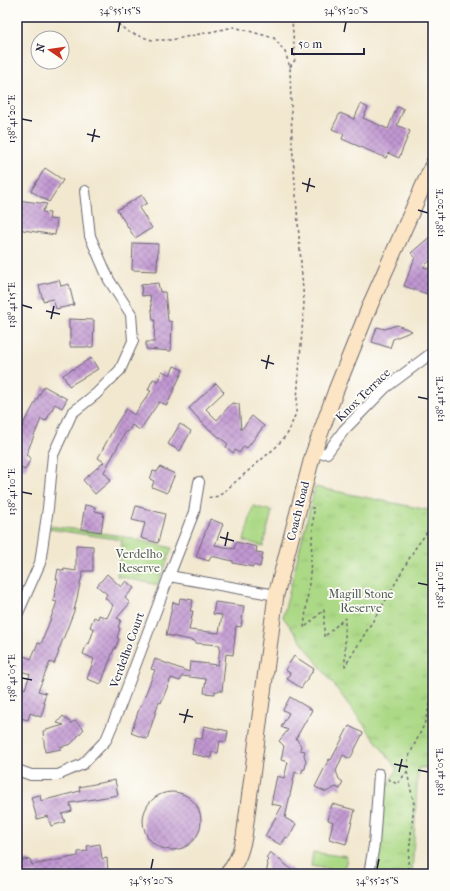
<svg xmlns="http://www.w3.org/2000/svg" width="450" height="891" viewBox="0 0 450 891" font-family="'IM FELL French Canon',serif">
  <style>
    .grass { fill: url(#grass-tufts); stroke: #677e60 }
    .pitch { fill: #acd986; stroke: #677e60 }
    .building { fill: url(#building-cross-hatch) }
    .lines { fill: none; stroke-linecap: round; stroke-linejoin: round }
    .street-casing { stroke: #6b676f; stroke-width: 12 }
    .secondary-casing { stroke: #6b676f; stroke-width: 17 }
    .path { stroke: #6b676f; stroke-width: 1.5; stroke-dasharray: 3 3; stroke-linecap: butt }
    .street { stroke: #fff; stroke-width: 10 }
    .secondary { stroke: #fce5c4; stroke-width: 15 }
    .ticks { fill: none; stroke: #22223b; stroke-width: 1.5 }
    .labels { text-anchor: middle; stroke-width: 3.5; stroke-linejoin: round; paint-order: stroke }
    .street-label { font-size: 12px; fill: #22223b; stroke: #fdfcf7 }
    .park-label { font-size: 12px; fill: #4b5952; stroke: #fdfcf7 }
    .neatline { fill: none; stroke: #22223b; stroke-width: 1.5 }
    .ticks-label { font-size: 10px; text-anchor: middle; fill: #22223b }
  </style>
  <defs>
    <pattern id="grass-tufts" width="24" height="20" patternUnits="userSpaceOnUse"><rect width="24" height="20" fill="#acd986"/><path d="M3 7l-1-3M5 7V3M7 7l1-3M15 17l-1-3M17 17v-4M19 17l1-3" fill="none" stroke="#94ba75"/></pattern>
    <pattern id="building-cross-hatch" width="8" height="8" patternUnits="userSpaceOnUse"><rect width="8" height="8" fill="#c197d1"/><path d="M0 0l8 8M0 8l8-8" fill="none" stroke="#9c7bab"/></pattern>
  </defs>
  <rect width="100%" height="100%" fill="#fdfcf7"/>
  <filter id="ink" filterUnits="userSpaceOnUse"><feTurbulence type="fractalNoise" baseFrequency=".025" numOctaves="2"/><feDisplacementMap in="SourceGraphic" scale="8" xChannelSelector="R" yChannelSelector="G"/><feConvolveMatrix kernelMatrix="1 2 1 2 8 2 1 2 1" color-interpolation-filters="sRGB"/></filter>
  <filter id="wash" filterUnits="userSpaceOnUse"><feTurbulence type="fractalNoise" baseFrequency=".012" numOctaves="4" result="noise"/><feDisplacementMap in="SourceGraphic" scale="16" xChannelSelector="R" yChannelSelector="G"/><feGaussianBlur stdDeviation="0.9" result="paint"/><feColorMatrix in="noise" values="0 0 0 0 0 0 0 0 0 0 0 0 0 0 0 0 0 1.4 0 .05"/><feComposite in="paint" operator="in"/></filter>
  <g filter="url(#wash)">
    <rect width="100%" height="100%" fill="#f2e8d0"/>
    <!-- grass -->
    <g class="grass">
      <path d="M315,487L433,511V767L418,768L412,874H372L383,793L397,769L283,617Z"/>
      <path d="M50,526L116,535L172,548L158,585L117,576L122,540L49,529Z"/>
    </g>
    <!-- pitch -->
    <g class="pitch">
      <path d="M253,506L272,511L263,546L244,541Z"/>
      <path d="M313,852L347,857L344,872L311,866Z"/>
    </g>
    <g id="blocks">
      <!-- building -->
      <g class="building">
        <path d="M361,104L368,108L363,118L388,129L397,107L404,109L397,125L410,131L399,158L388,153L386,158L342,139L344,134L332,129L340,113L354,119Z"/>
        <path d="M45,168L63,180L49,202L31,191Z"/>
        <path d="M142,195L147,203L139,208L152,228L135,238L117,210Z"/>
        <path d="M17,200L47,204L42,212L50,213L49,219L57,220L55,235L17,229Z"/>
        <path d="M433,234V258L423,267L433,270V296L404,286L415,257L411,253Z"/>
        <path d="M133,243L158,244L157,271L132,270Z"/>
        <path d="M59,280L61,286L69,284L74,305L56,309L53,299L43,301L39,285Z"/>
        <path d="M158,283L160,292H165L168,321L172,322L171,351L146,349V342H154L155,320H153L150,295L142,296L141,285Z"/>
        <path d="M69,319L94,320L93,347H70V329H69Z"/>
        <path d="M397,325L412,331L393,339L390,348L372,342L377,327L385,329Z"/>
        <path d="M91,358L98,369L69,386L63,375Z"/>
        <path d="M174,366L183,370L167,405L159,402L140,430L132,425L128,432L126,431L104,472L111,480L95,494L83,480L104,462L98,458L115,426L126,409L134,415L151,391L148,390L153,379L158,381L162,371L170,375Z"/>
        <path d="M216,383L224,392L206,409L217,420L232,403L239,404L241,430L252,416L264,426L247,448L244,446L239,453L235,450L233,453L226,447L228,444L205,426L189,408Z"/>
        <path d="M44,386L67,399L62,408L55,404L46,421L41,419L26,455L31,458L25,470L17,466V439L26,418H27Z"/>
        <path d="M180,424L191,431L180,451L168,444Z"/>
        <path d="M160,467L175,474L167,493L152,487L154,481L150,479L153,471L157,472Z"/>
        <path d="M85,505L95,507V511L104,513L101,532L81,529Z"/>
        <path d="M136,506L165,514L158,543L141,538L145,523L132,520Z"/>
        <path d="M210,519L223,524L215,545L234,549L236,542L257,547L256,552L263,553L260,567L253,565V567L233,563V561L211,556L209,561L196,557Z"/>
        <path d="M76,545L93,546V571H83L74,611L58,652H59L54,664L50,662L38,691L46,693L43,702L45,703L41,717L30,713L28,720L17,717V693L19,687L25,689L30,674L18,670L24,656L31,659L38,643L41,644L57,602L53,601L58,579H56L58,569L64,571V569L76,571Z"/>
        <path d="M107,574L121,587L126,581L134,588L125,598L130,603L117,618L121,620L118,627L120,628L117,638L119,639L115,649H114L101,684L87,679L94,659L83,654L87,643L89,644L94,629L90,627L94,617L98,619L99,615L107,618L113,605L105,598L107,594L97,586Z"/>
        <path d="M180,598L193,600L190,611H193L189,630L219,633L222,615L213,614L215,602L244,606L241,627L236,626L233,655L226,654L222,691H215V694L204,693L206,679L182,676L180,681L171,678L161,703L159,702L147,739L131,733L140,706H141L155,670L151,669L155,659L189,672L190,662L218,665L220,645L195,643V641L166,635L173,602L179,604Z"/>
        <path d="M294,656L314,669L301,688L287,679L290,673L285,670Z"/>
        <path d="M290,697L312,710L296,738L301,746L300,750L305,751L304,755L306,761L305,769H303L301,774L295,772L285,818L296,824L288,838L286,837L281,845L265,836L282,806L271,804L277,776L284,778L288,762L281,760L284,746L279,741L288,730L281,727L289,713L283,710Z"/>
        <path d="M63,716L71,723L75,721L84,729L71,744L60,747L61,749L45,752L43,731L64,725L57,723Z"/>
        <path d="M204,726L228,731L226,742L220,741L218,753L212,752L211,758L192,754L195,738L202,739Z"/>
        <path d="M349,726L363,733L350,759L343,755L336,771L339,779L343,782L340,789L336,787L326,792L315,787L329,759L331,760Z"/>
        <path d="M115,780L118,795L70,803L72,811L62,814L65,822L51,826L48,816L37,819L31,797L40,795L41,801L80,791L79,787Z"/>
        <circle cx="172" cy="821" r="29"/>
        <path d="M332,804L355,810L346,844L329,839L333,822L328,820Z"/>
        <path d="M100,844L102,859L107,858L108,873L97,874H17V861L30,859L32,865L78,856V852L88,851L87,846Z"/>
        <path d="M270,852L297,874H266L268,864L266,863L268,860L266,858Z"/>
      </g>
    </g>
  </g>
  <g filter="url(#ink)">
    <use href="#blocks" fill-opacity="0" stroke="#6b676f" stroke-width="1"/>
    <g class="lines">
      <!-- street casing -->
      <g class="street-casing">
        <g id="street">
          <path d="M313,454L327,453L344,430L385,388L433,352"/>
          <path d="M169,576L194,512L199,482"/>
          <path d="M17,615L40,563L48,508L53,455L72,413L96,394L120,370L133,341L131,314L109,280L90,236L85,191"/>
          <path d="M17,770L31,775H58L83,764L106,740L119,709L169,576L276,595"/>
          <path d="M369,874L374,845L379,774"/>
        </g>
      </g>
      <!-- secondary casing -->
      <g class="secondary-casing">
        <path id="secondary" d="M227,874C237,864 241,851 244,837L276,595L313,454L336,390L371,303L433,164"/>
      </g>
      <!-- path -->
      <g class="path">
        <path d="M108,17L130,33L152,40H171L234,27L274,38L285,52L290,67L292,143L304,303L296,413L288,433L276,447L219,496L206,498"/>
        <path d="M290,67L295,60L292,20L293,17"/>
        <path d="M311,508H314L310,574L304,628L324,610V637L345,618V666L387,598L414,550L433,524"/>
        <path d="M407,772L414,804L407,874"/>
        <path d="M388,779L397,784L407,772L408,758L424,725L433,694"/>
      </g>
      <!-- street -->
      <use href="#street" class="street"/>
      <!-- secondary -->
      <use href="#secondary" class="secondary"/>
    </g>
  </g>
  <!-- ticks -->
  <path class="ticks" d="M118,32L120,22M344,32L346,22M22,119L32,121M87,134L100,137M92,142L95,129M302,183L315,187M307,192L310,178M418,210L428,213M22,305L32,308M46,311L60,314M51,319L54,306M261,360L274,364M266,369L269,355M418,397L428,399M22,492L32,494M220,537L234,541M225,546L228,532M418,583L428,585M22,678L32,680M179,714L193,717M184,723L188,709M394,764L408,767M418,770L428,772M399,772L402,759M151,869L153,859M377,869L379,859"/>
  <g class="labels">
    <!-- street labels -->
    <g class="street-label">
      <text transform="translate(363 395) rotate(-44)" y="4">Knox Terrace</text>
      <text transform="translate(298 511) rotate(-76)" y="4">Coach Road</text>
      <text transform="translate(127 650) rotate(-70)" y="4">Verdelho Court</text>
    </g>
    <!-- park labels -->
    <g class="park-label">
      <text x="139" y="558">Verdelho<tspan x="139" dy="14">Reserve</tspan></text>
      <text x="361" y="598">Magill Stone<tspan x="361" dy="14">Reserve</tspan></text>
    </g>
  </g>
  <!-- margin -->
  <rect width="450" height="891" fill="none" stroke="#fdfcf7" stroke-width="44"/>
  <!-- north arrow -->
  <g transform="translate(50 50) rotate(283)"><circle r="19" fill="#fdfcf7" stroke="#a5a5ac"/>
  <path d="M0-3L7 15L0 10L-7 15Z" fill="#c8321e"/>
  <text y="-6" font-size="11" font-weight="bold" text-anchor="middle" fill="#22223b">N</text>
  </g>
  <!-- scale -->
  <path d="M292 48v6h72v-6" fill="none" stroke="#22223b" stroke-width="2"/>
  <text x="298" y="48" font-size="12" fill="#22223b" stroke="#fdfcf7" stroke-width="3" paint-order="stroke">50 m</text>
  <rect x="22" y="22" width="406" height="847" class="neatline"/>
  <g class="ticks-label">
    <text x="120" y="14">34°55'15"S</text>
    <text x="346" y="14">34°55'20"S</text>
    <text transform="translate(11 119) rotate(-90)" y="4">138°41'20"E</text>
    <text transform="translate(439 213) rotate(-90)" y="4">138°41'20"E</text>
    <text transform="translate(11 305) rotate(-90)" y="4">138°41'15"E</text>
    <text transform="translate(439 399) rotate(-90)" y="4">138°41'15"E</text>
    <text transform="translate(11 492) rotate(-90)" y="4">138°41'10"E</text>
    <text transform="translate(439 585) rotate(-90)" y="4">138°41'10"E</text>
    <text transform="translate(11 678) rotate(-90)" y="4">138°41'05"E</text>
    <text transform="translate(439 772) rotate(-90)" y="4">138°41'05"E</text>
    <text x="151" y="884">34°55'20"S</text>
    <text x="377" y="884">34°55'25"S</text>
  </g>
</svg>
